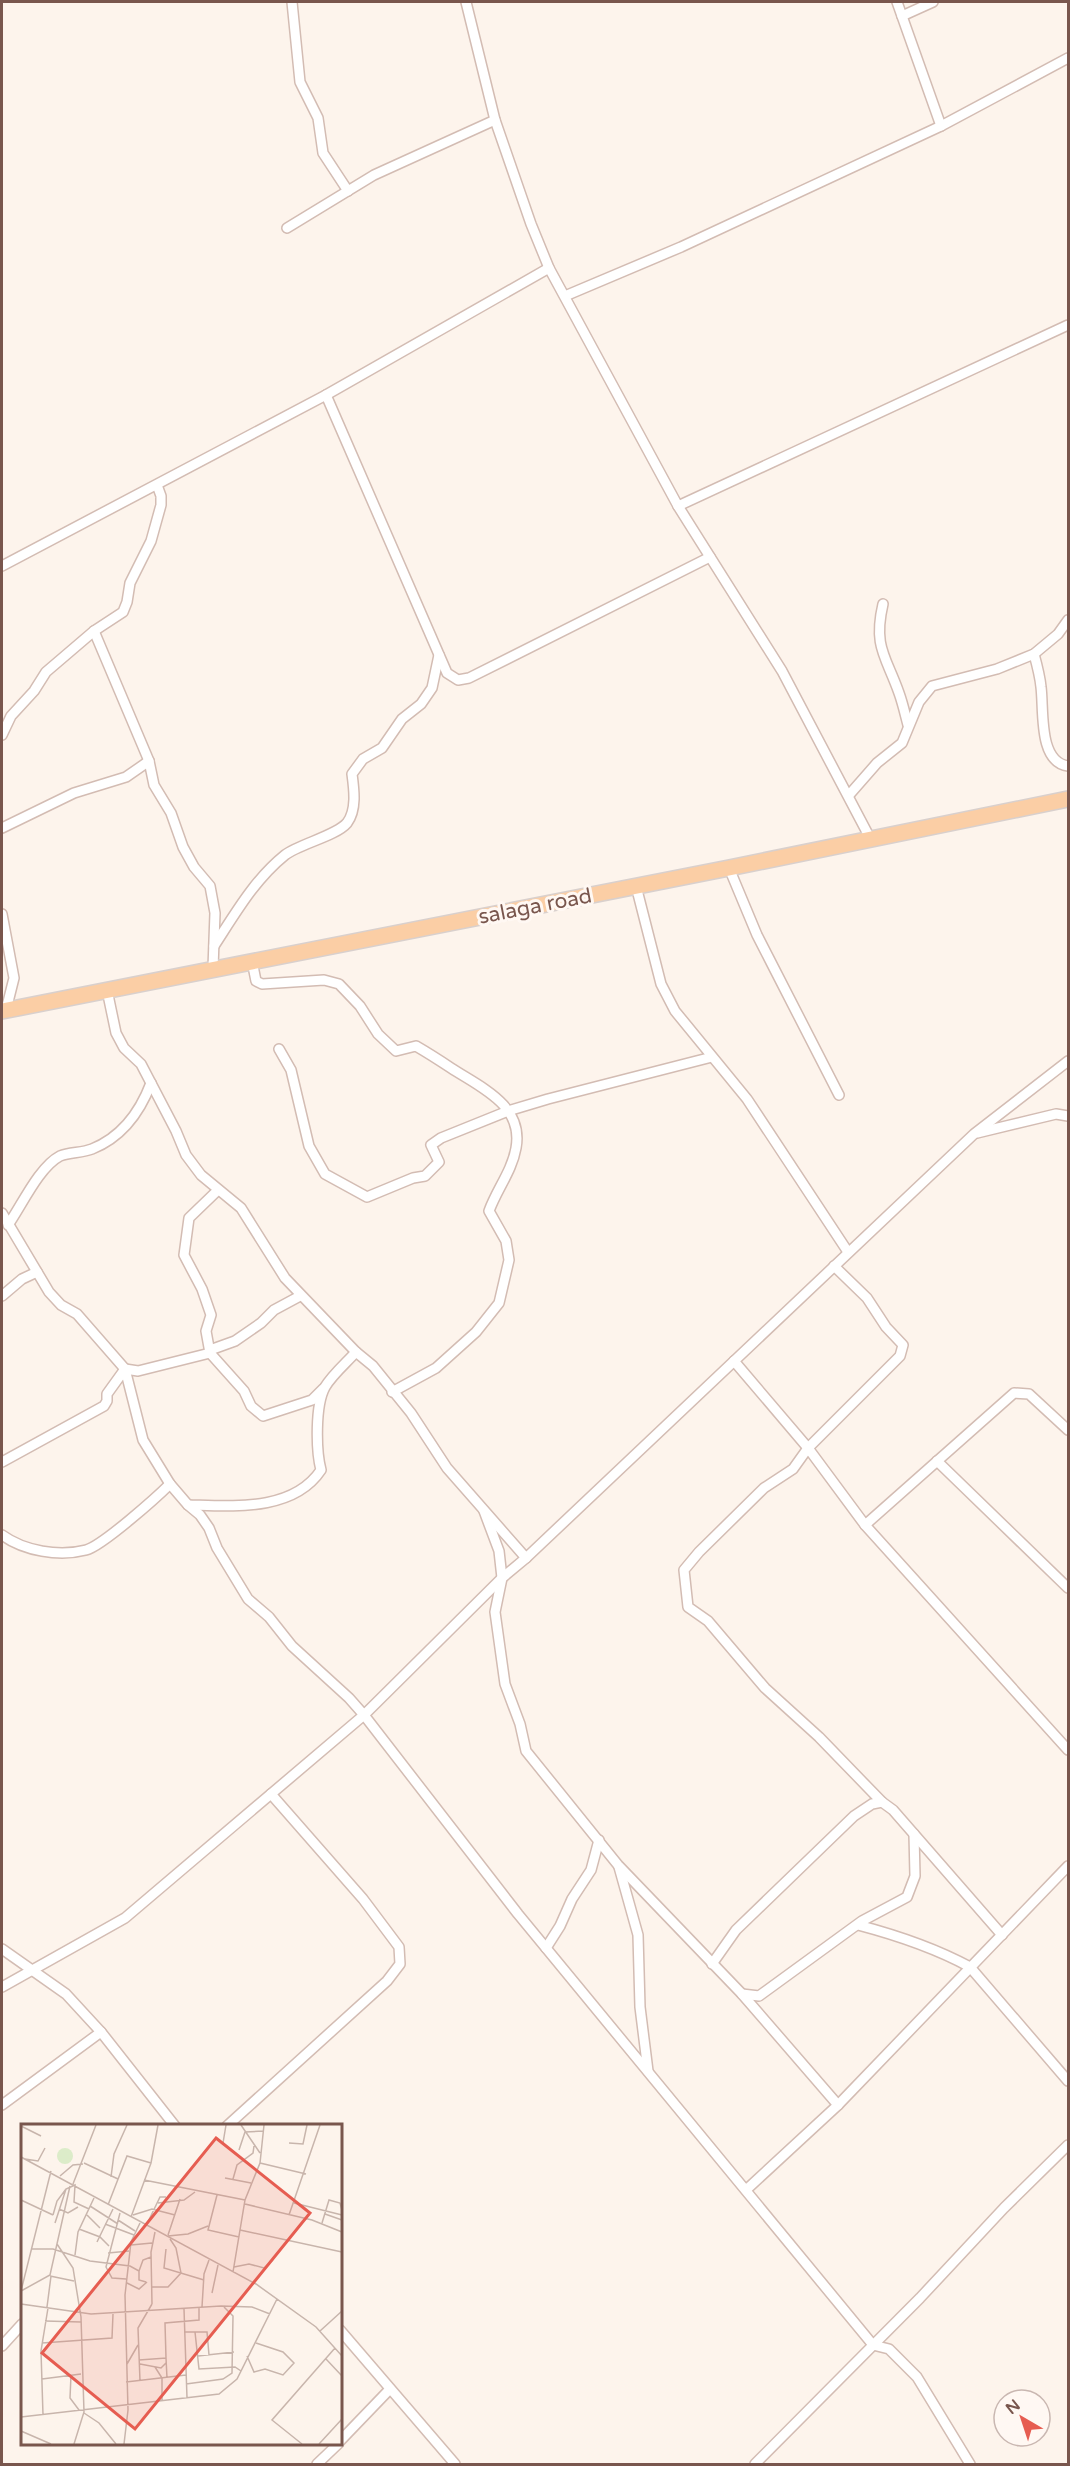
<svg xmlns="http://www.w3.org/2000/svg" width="1070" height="2466" viewBox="0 0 1070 2466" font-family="'Varela Round',sans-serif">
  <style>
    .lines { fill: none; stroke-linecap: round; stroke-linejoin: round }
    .street-casing { stroke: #d3bcb3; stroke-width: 12 }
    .primary-casing { stroke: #d9d0cd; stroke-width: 18 }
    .street { stroke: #fff; stroke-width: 9 }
    .primary { stroke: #fbcea5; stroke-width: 15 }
    .labels { text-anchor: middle; stroke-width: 6; stroke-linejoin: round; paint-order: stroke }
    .street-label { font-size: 21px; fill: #79564d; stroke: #fff8f3 }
    .inset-road { fill: none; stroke: #c8b5ac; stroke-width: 1.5 }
    .view { fill: #e65d51; fill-opacity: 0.15; stroke: #e65d51; stroke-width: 3 }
    .inset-edge { fill: none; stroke: #79564d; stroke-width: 3 }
  </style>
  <rect width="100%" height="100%" fill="#fdf4ec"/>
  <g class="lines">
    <!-- street casing -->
    <g class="street-casing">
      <g id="street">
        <path d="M292,2L300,82L318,118L323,153L348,191"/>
        <path d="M466,2L495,120L531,224L549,268L678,506L782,671L870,838"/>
        <path d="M897,2L941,126"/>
        <path d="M902,16L933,2"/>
        <path d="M287,228L374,175L495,120"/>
        <path d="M565,296L681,247L941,126L1068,58"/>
        <path d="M326,395L447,673L458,680L469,678L710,557"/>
        <path d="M678,506L1068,325"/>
        <path d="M2,566L326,395L549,268"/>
        <path d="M883,604C873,647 886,656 899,693C903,704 905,714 908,725"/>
        <path d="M94,631L149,761L154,785L171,813L183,847L194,867L210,886L215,913L213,968"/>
        <path d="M1034,654C1037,665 1040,676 1041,687C1044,710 1038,762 1068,766"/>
        <path d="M2,735L11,716L34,691L46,672L94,631L123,612L127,602L130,583L151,541L161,505V496L157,485"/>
        <path d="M849,795L877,763L902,743L919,702L932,686L997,669L1034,654L1058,634L1068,620"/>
        <path d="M2,828L74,793L126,777L149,761"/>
        <path d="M729,868L757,935L839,1095"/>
        <path d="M636,886L661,984L675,1011L747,1099L848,1252"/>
        <path d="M2,914L14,978L6,1010"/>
        <path d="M214,946C235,914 254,880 285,855C299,844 336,836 347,823C357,810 354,789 352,774L363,759L382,748L402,719L421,704L432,688L439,655"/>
        <path d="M252,961L256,981L262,984L324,980L339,984L360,1006L378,1034L396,1051L416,1046C428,1053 439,1060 451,1068C480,1087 524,1105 516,1148C512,1171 497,1189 489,1211L506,1241L509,1260L499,1303L476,1332L436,1368L392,1392"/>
        <path d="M107,990L116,1033L124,1048L141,1064L176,1131L186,1155L201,1175L241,1208L285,1278L356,1352L373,1366L411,1413L447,1468L526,1558"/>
        <path d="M279,1049L291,1070L309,1146L325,1174L367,1197L413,1178L425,1176L439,1162L431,1145L441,1138L508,1111L548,1099L712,1057"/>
        <path d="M977,1133L1056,1114L1068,1116"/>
        <path d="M2,1213L49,1292L61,1305L77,1314L125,1369L143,1440L170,1484L188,1505L200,1515L209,1528L217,1548L248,1599L269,1617L292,1646L349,1698L364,1715L518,1914L873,2345L889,2349L917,2377L970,2464"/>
        <path d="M8,1225C22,1205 39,1167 60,1156C70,1152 82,1153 92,1149C122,1137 140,1112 151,1083"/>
        <path d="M834,1266L867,1298L886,1327L903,1345L900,1356L808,1448L793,1469L764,1488L699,1552L684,1570L688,1607L708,1621L765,1688L819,1737L882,1802"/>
        <path d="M2,1296L22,1279L37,1272"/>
        <path d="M210,1350L235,1341L261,1323L274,1310L300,1296"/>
        <path d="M210,1353L206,1331L211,1315L202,1289L184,1255L189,1218L218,1190"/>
        <path d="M734,1361L808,1448L865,1525L1068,1750"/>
        <path d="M125,1369L138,1371L210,1353L244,1391L251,1406L263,1416L312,1400L323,1389"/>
        <path d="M937,1461L1068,1588"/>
        <path d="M2,1462L104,1406L107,1401V1394L125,1369"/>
        <path d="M188,1505C232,1506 293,1512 321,1470C316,1451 315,1405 325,1387C332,1375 346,1363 356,1352"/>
        <path d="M484,1511L499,1551L502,1578L495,1612L505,1684L520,1724L526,1751L618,1865L742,1994L838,2105"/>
        <path d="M865,1525L1014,1393L1029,1394L1068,1430"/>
        <path d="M2,1535C24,1551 59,1557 86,1550C102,1546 157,1497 170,1484"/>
        <path d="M619,1867L638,1935L640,2007L648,2071"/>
        <path d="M858,1925C896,1935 935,1948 970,1967L1068,2081"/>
        <path d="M546,1948L560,1926L572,1899L591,1870L599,1840"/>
        <path d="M2,1949L66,1994L101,2032L175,2126"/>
        <path d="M712,1964L736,1930L854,1816L872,1804L882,1802L893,1810L1002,1935"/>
        <path d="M2,1987L125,1918L364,1715L502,1578L526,1558L974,1134L1068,1061"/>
        <path d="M742,1994L759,1996L862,1921L907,1897L915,1876L914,1834"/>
        <path d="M2,2105L101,2032"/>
        <path d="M227,2126L387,1981L400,1964L399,1947L363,1899L271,1794"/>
        <path d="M746,2190L838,2105L1068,1866"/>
        <path d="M340,2330L455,2464"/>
        <path d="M2,2346L22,2324"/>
        <path d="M340,2441L390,2389"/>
        <path d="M317,2464L338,2444"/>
        <path d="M755,2464L920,2298L1004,2208L1068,2145"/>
      </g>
    </g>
    <!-- primary casing -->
    <g class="primary-casing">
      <path id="primary" d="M2,1011L729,868L1068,799"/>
    </g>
    <!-- street -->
    <use href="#street" class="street"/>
    <!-- primary -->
    <use href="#primary" class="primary"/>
  </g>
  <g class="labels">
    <!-- street labels -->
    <g class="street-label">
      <text transform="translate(535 906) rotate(-11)" y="7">salaga road</text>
    </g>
  </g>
  <!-- overview -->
  <g transform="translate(21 2124)">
    <rect width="321" height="321" fill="#fdf4ec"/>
    <path d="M36 32a8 8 0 1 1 16 0a8 8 0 1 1-16 0Z" fill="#dcecc9"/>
    <path class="inset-road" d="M220,1L239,29M0,2L20,12M202,19L205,1M268,19L282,20L286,1M218,26L224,8L242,7M0,33L235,160L295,203L321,232M4,35L17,37L24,24M63,39L97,55M239,39L285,50M39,52L52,41L62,40M90,53L93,30L106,1M204,54L230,59M212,55L216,41L232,29L233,22M123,56L224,76M52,60L75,1M196,71L187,106L218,113M0,76L32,91M137,79L163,76L174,68M273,79L321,91M224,80L291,96L321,108M87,81L106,32L130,39M69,82L97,100M38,85L47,89L57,83M99,89L85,143L91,154L105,155M304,90L321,96M32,91L36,77L45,65M66,91L79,104M112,91L131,85L154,91M268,91L299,1M110,93L130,39L137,1M97,96L114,107M34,99L45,65L54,61L53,78L68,85M301,99L308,76L319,79L321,86M84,100L113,111M125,102L139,73H145M58,105L79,113L88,122M219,106L321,128M147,111L159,75M147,112L167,110L187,102M76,118L92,85M36,120L52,144L60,193L63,288L53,320M110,121L131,119M11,125H32L69,137L109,142L118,147V156L125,158M145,125L143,144L183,156M87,129L108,127M54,131L57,108L73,74M213,143L228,140L243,144L252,136M118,147L122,136L130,133M212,148L224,76L239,39L243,1M29,152L53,157M106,159L118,165L126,158M131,163H147L160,149L155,124L149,115M0,167L29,151L49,62M0,167L30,47M191,169L197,141M0,180L70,190L200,182L231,183L249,190M131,180L130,128L134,108M26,183L30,152M181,183L183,150L188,136M163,185L166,274M24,197L60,198M299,207L321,187M163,208H186L188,231M174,208L178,245L214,243L220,247M21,219L91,214L92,190M177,232L213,228M226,232L233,248L244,245L262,251L273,239L262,228L235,219M145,234L144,199L178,196V183M305,235L321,252M118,236L145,234L146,254M106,240L117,221M119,240L140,244L145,239M134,243L141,254V276M50,251L49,274L58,286M21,255L60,250M119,257L117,204L131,180M105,258L165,251M165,260L202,255L211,249L212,192L203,183M63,289L78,299L95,320M22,291L20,227L27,184M0,293L198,270L216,255L256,175M0,307L30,320M103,320L107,286L104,171L110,118L119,99M281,320L251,296L314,224M298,320L321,295"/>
    <path class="view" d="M195,14L289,89L114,305L21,229Z"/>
    <rect width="321" height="321" class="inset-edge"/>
  </g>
  <!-- border -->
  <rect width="1070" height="2466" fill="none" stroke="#79564d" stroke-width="6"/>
  <!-- north arrow -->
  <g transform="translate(1022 2418) rotate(321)"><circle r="28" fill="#fff8f3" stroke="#c9b7b1" stroke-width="1.5"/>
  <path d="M0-4.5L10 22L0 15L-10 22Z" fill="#e65d51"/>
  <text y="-9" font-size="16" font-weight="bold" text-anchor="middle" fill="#79564d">N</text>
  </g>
</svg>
